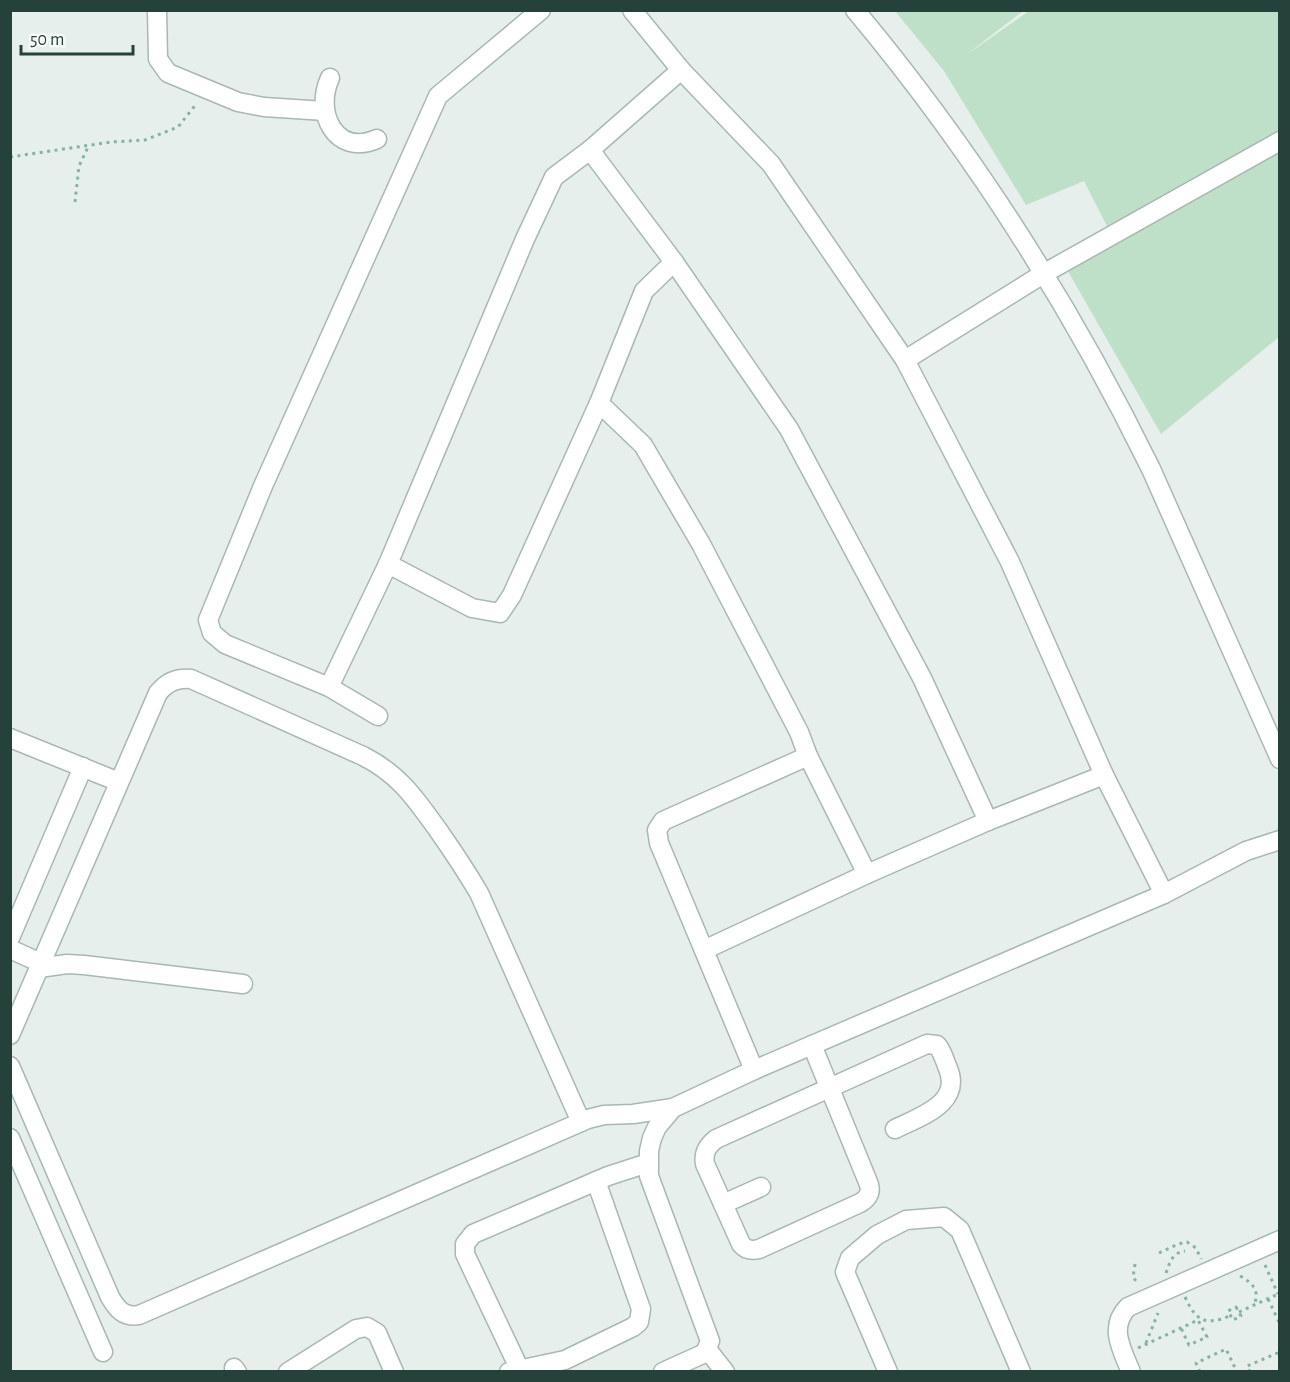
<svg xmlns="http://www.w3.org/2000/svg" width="1290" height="1382" viewBox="0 0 1290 1382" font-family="'Alegreya Sans',sans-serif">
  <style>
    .green { fill: #bfe0c8 }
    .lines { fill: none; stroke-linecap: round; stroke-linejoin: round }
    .minor-casing { stroke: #a8b8b2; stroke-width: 21 }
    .path { stroke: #86b3a5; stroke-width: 3; stroke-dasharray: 3 4.5; stroke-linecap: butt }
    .minor { stroke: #fff; stroke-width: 18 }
  </style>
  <rect width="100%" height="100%" fill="#e6efeb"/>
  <!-- green -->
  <path class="green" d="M895,11H1023L966,55L1029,11H1279V337L1161,434L1065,266L1110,232L1084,181L1026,205L944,71Z"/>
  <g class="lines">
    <!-- minor casing -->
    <g class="minor-casing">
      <g id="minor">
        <path d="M157,10L158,59L168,73L238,102L264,107L325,111"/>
        <path d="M632,10L681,70L771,164L905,360L1010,562L1104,775L1164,894"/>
        <path d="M855,10C972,150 1071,306 1151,469L1280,759"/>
        <path d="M330,78C314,112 335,157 377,139"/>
        <path d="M590,150L674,262L789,429L922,678L988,821"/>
        <path d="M905,360L1043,274L1280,141"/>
        <path d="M599,403L643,445L701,544L799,732L808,756L663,821L657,830L659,843L754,1070"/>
        <path d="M388,564L472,608L500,613L512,595L599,403L644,291L674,262"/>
        <path d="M329,687L388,564L525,239L554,177L590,150L681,70"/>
        <path d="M378,716L329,687L225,644L212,633L208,620L263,486L438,96L541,10"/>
        <path d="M10,738L119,782"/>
        <path d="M808,756L867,874"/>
        <path d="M10,938L83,767"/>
        <path d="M10,949L41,963"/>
        <path d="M704,950L867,874L988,821L1104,775"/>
        <path d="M39,968L67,964L84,965L243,984"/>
        <path d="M10,1035L158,693C167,682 176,678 191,679L363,756C399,774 415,798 438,830C452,850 466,871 479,893L581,1122"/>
        <path d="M812,1045L868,1182C872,1191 869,1198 860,1203L759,1249C751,1251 746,1250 741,1244L705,1164C703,1153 707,1146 716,1139L927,1044L937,1045C942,1051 944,1058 947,1066C964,1103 921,1116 895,1129"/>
        <path d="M10,1066L110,1297C117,1309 124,1318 139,1315L588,1119L604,1115L633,1114L673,1108"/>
        <path d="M10,1138L103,1352"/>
        <path d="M723,1204L761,1187"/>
        <path d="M707,1349L725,1372"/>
        <path d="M234,1368L237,1372"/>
        <path d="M519,1368L465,1254V1244L473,1234L608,1176L648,1163"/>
        <path d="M288,1372L356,1329L367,1327L377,1333L394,1372"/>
        <path d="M509,1372L565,1360L633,1327L639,1322L641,1309L596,1181"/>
        <path d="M663,1372L705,1353L710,1341L649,1176V1151L652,1138L657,1127L673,1108L754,1070L1164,894L1246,851L1280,840"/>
        <path d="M888,1372L845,1272L850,1258L877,1235L906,1220L944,1217L960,1230L1021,1372"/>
        <path d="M1131,1372C1122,1350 1108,1327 1128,1307L1280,1240"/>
      </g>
    </g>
    <!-- path -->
    <g class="path">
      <path d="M10,157L111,142L145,140L178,127L197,103"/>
      <path d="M75,202L79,166L89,145"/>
      <path d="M1159,1253L1178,1244L1187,1242L1196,1248L1201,1259"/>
      <path d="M1135,1264L1133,1277L1138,1284"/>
      <path d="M1265,1265L1278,1294"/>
      <path d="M1166,1273C1170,1262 1172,1253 1185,1251"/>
      <path d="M1240,1276C1253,1283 1260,1291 1254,1305"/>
      <path d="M1185,1297C1197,1323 1206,1325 1230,1316"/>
      <path d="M1268,1299L1280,1324"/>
      <path d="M1236,1307L1241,1316L1233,1320L1228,1311Z"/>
      <path d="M1239,1312L1278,1294"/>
      <path d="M1146,1343L1158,1313"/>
      <path d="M1138,1348L1198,1320L1207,1337L1189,1345L1181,1328"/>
      <path d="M1200,1372L1196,1363L1226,1349L1237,1372"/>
      <path d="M1250,1372L1247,1366L1280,1352"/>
    </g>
    <!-- minor -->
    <use href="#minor" class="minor"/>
  </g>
  <!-- border -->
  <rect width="1290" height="1382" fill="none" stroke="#24423a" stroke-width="24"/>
  <!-- scale -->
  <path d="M21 45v9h112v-9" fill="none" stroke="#24423a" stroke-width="3"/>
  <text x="30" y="45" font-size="18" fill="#24423a" stroke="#f7fbf9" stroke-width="4.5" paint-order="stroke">50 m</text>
</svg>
